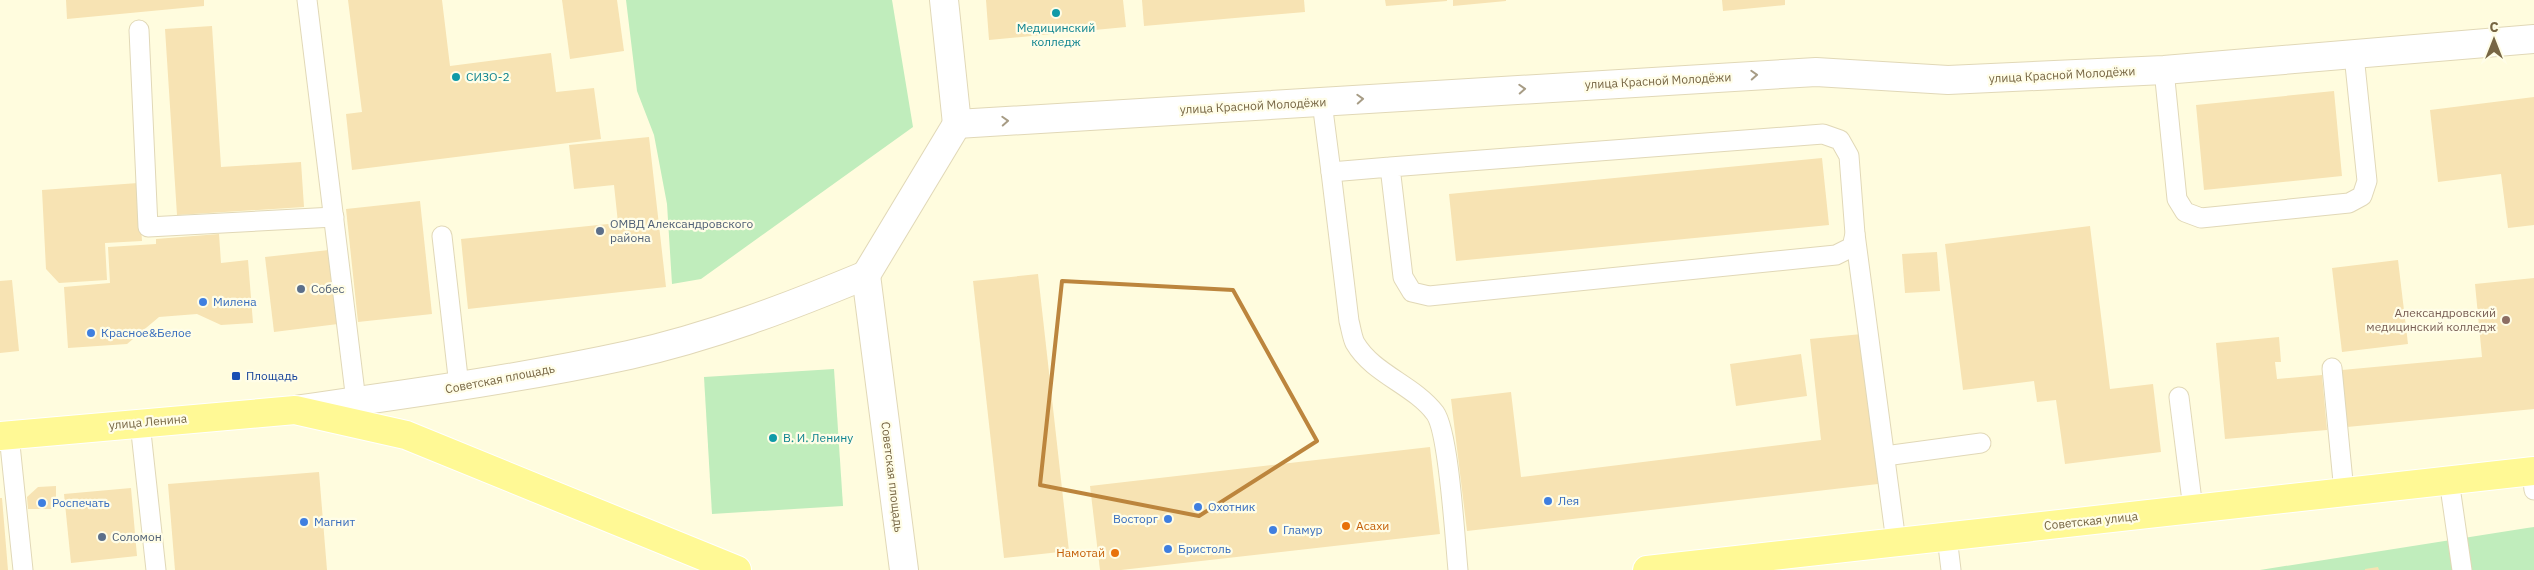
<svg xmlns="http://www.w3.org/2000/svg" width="2534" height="570" viewBox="0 0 2534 570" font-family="'IBM Plex Sans',sans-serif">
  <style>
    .green { fill: #c0edbc }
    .building { fill: #f7e3b3 }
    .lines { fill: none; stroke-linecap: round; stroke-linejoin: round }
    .service-casing { stroke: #e1d8b7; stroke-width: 21 }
    .minor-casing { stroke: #e1d8b7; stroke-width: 30 }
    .primary-casing { stroke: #fff; stroke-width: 30 }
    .service { stroke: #fff; stroke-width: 19 }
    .minor { stroke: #fff; stroke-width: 28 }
    .primary { stroke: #fff995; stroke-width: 28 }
    .oneway { stroke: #a79c85 }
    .marked { fill: none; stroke: #bc853d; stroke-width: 4; stroke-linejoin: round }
    .culture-dot { fill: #0f9aa8; stroke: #fffde7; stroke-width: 2 }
    .service-dot { fill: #5c6f8a; stroke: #fffde7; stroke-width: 2 }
    .shop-dot { fill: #3f7fe0; stroke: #fffde7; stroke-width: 2 }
    .education-dot { fill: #8d6e63; stroke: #fffde7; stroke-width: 2 }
    .transit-dot { fill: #1a4fb4; stroke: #fffde7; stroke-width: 2 }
    .food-dot { fill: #e8710a; stroke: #fffde7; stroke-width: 2 }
    .labels { text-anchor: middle; stroke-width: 4.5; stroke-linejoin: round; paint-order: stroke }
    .culture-label { font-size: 12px; fill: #0d838f; stroke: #fffde7; text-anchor: start }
    .street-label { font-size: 12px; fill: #764; stroke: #fffde7 }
    .service-label { font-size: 12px; fill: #4e5e75; stroke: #fffde7; text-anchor: start }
    .shop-label { font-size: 12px; fill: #366cbe; stroke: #fffde7; text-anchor: start }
    .education-label { font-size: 12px; fill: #785e54; stroke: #fffde7; text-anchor: end }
    .transit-label { font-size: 12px; fill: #164399; stroke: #fffde7; text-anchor: start }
    .food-label { font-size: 12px; fill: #c56008; stroke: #fffde7; text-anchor: start }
  </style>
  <rect width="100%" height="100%" fill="#fffcde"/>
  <!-- green -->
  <g class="green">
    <path d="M626,0H892L913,127L701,279L672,284L667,204L654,135L637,91Z"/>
    <path d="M834,369L843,506L712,514L704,377Z"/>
    <path d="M2534,527V570H2260L2527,528Z"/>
  </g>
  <!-- building -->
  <g class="building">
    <path d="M66,0H204V6L67,19Z"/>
    <path d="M348,0H442L450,66L551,53L556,92L594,88L601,139L352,170L346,114L362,112Z"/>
    <path d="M562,0H617L624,51L570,59Z"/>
    <path d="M986,0H1123L1126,27L989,40Z"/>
    <path d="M1142,0H1304L1305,12L1144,26Z"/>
    <path d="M1385,0H1447V1L1386,6Z"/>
    <path d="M1453,0H1506V1L1453,6Z"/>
    <path d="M1722,0H1785V5L1723,11Z"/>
    <path d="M212,26L221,167L301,162L304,207L177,215L165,29Z"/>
    <path d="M2334,91L2342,176L2204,190L2196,105Z"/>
    <path d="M2534,97V225L2508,228L2501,174L2438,182L2430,110Z"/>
    <path d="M649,137L666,287L468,309L461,239L618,223L614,185L574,189L569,145Z"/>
    <path d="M1822,158L1829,225L1456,261L1449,194Z"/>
    <path d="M138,183L142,241L105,243L107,280L59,283L46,269L42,190Z"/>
    <path d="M420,201L432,314L358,322L346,209Z"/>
    <path d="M2090,226L2110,389L2153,384L2161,452L2065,464L2056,400L2037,402L2034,381L1963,390L1945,244Z"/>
    <path d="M219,234L221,263L248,260L253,323L221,325L197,314L159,317L127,344L68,348L64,287L110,283L108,247L156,244V239Z"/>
    <path d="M329,250L338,324L274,332L265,257Z"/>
    <path d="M1937,252L1940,291L1905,293L1902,254Z"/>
    <path d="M2398,260L2408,344L2342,352L2332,268Z"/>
    <path d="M1038,274L1069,551L1004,558L973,281Z"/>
    <path d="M2534,278V409L2347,427L2342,370L2482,357L2475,284Z"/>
    <path d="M12,280L19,351L0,353V281Z"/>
    <path d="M1862,334L1878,484L1467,531L1451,399L1511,392L1521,477L1821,440L1810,339Z"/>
    <path d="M2279,337L2281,362H2275L2277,379L2322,375L2327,430L2225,439L2216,343Z"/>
    <path d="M1801,354L1807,396L1736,406L1730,364Z"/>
    <path d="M1430,447L1440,534L1121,570H1100L1090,486Z"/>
    <path d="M319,472L327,570H175L168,484Z"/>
    <path d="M56,486V509H28L27,497L38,487Z"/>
    <path d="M131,488L137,556L71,563L64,494Z"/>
    <path d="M0,498H2L8,570H0Z"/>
    <path d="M2378,567L2379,570H2365V569Z"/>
  </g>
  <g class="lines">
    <!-- service casing -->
    <g class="service-casing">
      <g id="service">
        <path d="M307,0L356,401"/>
        <path d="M139,30L148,227L334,217"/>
        <path d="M2164,70L2177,199L2185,212L2201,218L2349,203L2362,196L2367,181L2354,55"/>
        <path d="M1322,102L1331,172L1390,167L1823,134L1840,140L1849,156L1855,234L1852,247L1836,255L1429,296L1412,292L1403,277L1390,167"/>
        <path d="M1331,172L1349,321C1351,328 1352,337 1355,343C1373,374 1414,385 1435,413C1449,432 1455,540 1458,570"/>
        <path d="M1855,234L1896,542"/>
        <path d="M442,236L459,386"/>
        <path d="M2332,368L2344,492"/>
        <path d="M2179,397L2193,509"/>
        <path d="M140,423L156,570"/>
        <path d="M9,435L23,570"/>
        <path d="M1885,456L1981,443"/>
        <path d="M2532,471L2534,490"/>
        <path d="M2449,480L2462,570"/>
        <path d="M1947,537L1951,570"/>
      </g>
    </g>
    <!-- minor casing -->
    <g class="minor-casing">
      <g id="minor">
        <path d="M944,0L957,124"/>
        <path d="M957,124L1816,72L1948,80L2164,70L2534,39"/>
        <path d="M866,275L904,570"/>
        <path d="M866,275L957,124"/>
        <path d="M295,410C407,394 519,379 629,355C710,337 789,307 866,275"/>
      </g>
    </g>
    <!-- primary casing -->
    <g class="primary-casing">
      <g id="primary">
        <path d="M0,436L295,410L406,435L737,570"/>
        <path d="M1647,570L2534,471"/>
      </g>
    </g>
    <!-- service -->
    <use href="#service" class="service"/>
    <!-- minor -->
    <use href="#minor" class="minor"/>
    <!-- primary -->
    <use href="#primary" class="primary"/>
  </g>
  <!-- one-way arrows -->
  <defs><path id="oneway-chevron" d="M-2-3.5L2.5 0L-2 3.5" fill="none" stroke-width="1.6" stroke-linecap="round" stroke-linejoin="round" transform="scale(1.25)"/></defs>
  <g class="oneway">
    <use href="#oneway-chevron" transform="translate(1754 75) rotate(-3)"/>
    <use href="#oneway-chevron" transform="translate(1522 89) rotate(-3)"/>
    <use href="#oneway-chevron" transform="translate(1360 99) rotate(-3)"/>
    <use href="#oneway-chevron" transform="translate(1005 121) rotate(-3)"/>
  </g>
  <!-- marked area -->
  <path class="marked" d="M1062,281L1233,290L1317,441L1199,516L1040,485Z"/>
  <!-- markers -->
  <g class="culture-dot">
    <circle cx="1056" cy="13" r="5"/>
    <circle cx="456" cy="77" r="5"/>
    <circle cx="773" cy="438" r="5"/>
  </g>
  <g class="service-dot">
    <circle cx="600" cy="231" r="5"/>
    <circle cx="301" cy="289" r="5"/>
    <circle cx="102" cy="537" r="5"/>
  </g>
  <g class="shop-dot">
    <circle cx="203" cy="302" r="5"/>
    <circle cx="91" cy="333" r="5"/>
    <circle cx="1548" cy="501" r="5"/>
    <circle cx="42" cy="503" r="5"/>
    <circle cx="1198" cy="507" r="5"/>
    <circle cx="1168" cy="519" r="5"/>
    <circle cx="304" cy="522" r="5"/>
    <circle cx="1273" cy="530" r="5"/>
    <circle cx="1168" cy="549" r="5"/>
  </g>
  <circle class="education-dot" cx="2506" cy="320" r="5"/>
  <rect class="transit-dot" x="231" y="371" width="10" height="10" rx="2.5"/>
  <g class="food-dot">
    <circle cx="1346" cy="526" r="5"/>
    <circle cx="1115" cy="553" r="5"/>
  </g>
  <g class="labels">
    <!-- culture labels -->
    <g class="culture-label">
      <text x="1056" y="32" text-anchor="middle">Медицинский<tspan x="1056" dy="14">колледж</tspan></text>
      <text x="466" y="81">СИЗО-2</text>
      <text x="783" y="442">В. И. Ленину</text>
    </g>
    <!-- street labels -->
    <g class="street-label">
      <text transform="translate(2062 75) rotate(-3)" y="4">улица Красной Молодёжи</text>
      <text transform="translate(1658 81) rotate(-3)" y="4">улица Красной Молодёжи</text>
      <text transform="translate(1253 106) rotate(-3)" y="4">улица Красной Молодёжи</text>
      <text transform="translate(500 379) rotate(-11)" y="4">Советская площадь</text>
      <text transform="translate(148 422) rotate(-5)" y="4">улица Ленина</text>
      <text transform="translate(892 477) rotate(83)" y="4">Советская площадь</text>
      <text transform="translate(2091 521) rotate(-6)" y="4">Советская улица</text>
    </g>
    <!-- service labels -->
    <g class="service-label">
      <text x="610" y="228">ОМВД Александровского<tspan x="610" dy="14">района</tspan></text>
      <text x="311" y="293">Собес</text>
      <text x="112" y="541">Соломон</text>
    </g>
    <!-- shop labels -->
    <g class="shop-label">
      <text x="213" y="306">Милена</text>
      <text x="101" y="337">Красное&amp;Белое</text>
      <text x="1558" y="505">Лея</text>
      <text x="52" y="507">Роспечать</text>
      <text x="1208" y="511">Охотник</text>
      <text x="1158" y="523" text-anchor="end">Восторг</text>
      <text x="314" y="526">Магнит</text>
      <text x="1283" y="534">Гламур</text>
      <text x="1178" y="553">Бристоль</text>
    </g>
    <!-- education labels -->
    <g class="education-label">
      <text x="2496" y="317">Александровский<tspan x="2496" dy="14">медицинский колледж</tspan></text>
    </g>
    <!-- transit labels -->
    <g class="transit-label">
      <text x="246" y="380">Площадь</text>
    </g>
    <!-- food labels -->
    <g class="food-label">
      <text x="1356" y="530">Асахи</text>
      <text x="1105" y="557" text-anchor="end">Намотай</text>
    </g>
  </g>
  <!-- north arrow -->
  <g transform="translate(2494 40)" stroke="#fffde7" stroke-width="4" paint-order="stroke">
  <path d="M0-4L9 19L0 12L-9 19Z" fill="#776644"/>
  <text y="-8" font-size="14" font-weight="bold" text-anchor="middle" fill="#776644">С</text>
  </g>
</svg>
